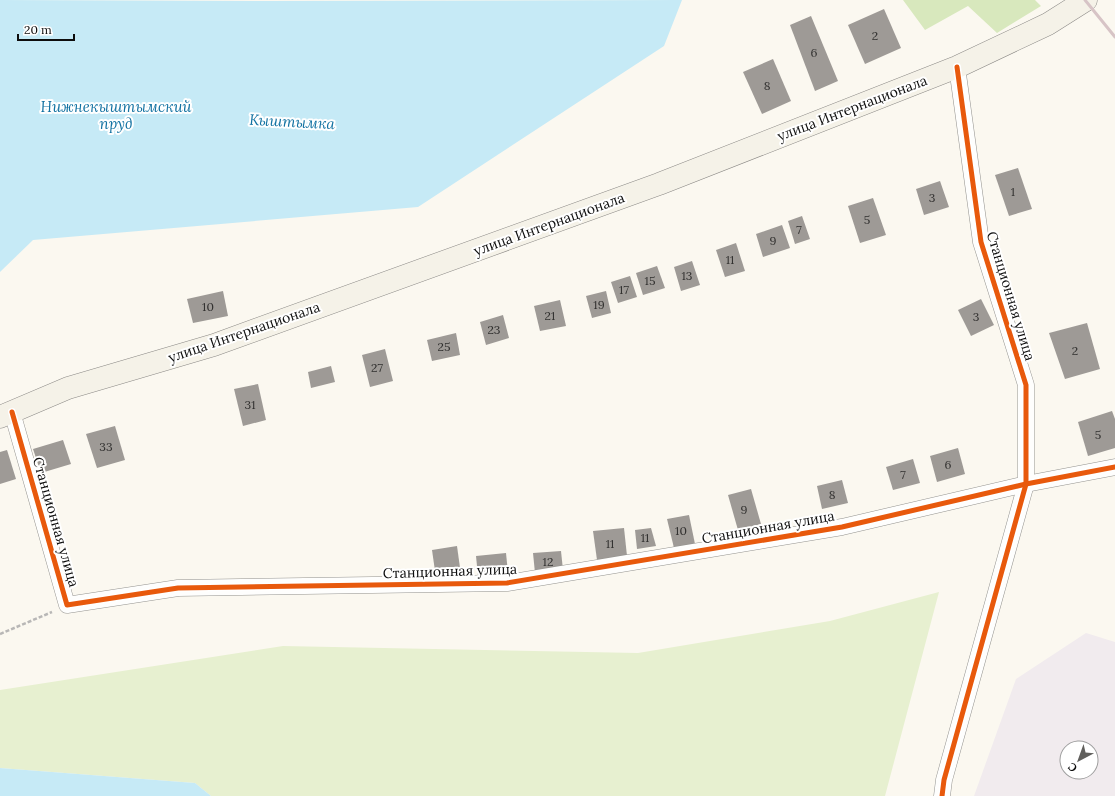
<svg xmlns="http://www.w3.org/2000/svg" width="1115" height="796" viewBox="0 0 1115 796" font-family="Lora,serif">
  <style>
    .industrial { fill: #f1ebee; fill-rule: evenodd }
    .green { fill: #e7f0d0 }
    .forest { fill: #d8e8bd }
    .water { fill: #c6eaf6 }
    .building { fill: #9e9a96 }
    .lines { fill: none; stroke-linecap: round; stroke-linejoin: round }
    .street-casing { stroke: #94938f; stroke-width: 17 }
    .secondary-casing { stroke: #8b8986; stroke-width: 23 }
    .path { stroke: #b8b7b6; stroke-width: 2.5; stroke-dasharray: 4 2; stroke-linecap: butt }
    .street { stroke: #fefefd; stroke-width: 16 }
    .secondary { stroke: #f5f2e8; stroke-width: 22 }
    .rail { stroke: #d7c4c6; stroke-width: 3 }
    .cycleway-casing { stroke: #fff; stroke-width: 8 }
    .cycleway { stroke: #e8590c; stroke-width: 5 }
    .labels { text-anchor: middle; stroke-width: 4; stroke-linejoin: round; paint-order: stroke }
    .number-label { font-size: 12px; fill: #31302f }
    .street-label { font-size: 14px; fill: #0d0d0d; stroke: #fff }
    .water-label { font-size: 15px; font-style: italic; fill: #1272a2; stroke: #fff }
  </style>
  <rect width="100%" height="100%" fill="#fbf8f0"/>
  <!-- industrial -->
  <path class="industrial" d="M1086,633L1115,642V796H974L1016,679ZM1067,748H1091V772H1067Z"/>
  <!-- green -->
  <path class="green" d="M939,592L885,796H211L195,783L0,768V690L283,646L638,653L830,621Z"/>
  <!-- forest -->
  <path class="forest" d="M903,0H1035L1041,6L997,33L968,6L925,30Z"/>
  <!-- water -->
  <g class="water">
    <path d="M0,0L265,1L682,0L664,46L418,207L33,240L0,272Z"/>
    <path d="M0,768L195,783L211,796H0Z"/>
  </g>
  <!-- building -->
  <g class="building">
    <path d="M884,9L901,48L865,64L848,25Z"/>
    <path d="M811,16L838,81L815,91L790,25Z"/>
    <path d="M773,59L791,101L762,114L743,72Z"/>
    <path d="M1018,168L1032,209L1009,216L995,175Z"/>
    <path d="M940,181L949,207L924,215L916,189Z"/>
    <path d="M873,198L886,235L860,243L848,206Z"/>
    <path d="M802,216L810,239L795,244L788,221Z"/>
    <path d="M782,225L790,248L763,257L756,234Z"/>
    <path d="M736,243L745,271L725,277L716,250Z"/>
    <path d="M692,261L700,285L681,291L674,267Z"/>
    <path d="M657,266L665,288L643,295L636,273Z"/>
    <path d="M630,276L637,297L618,303L611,282Z"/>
    <path d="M223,291L228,316L193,323L187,299Z"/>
    <path d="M606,291L611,313L592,318L586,296Z"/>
    <path d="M981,299L994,325L971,336L958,310Z"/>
    <path d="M560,300L566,326L540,331L534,306Z"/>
    <path d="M503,315L509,338L486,345L480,322Z"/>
    <path d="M1087,323L1100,369L1065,379L1049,333Z"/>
    <path d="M456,333L460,355L432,361L427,340Z"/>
    <path d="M385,349L393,381L370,387L362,355Z"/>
    <path d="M331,366L335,382L311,388L308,372Z"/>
    <path d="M258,384L266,420L243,426L234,389Z"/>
    <path d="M1112,411L1115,419V448L1088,456L1078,422Z"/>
    <path d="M115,426L125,460L97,468L86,434Z"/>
    <path d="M63,440L71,464L41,473L33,449Z"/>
    <path d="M958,448L965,474L937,482L930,456Z"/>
    <path d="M7,450L16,479L0,484V452Z"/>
    <path d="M913,459L920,483L893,490L886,467Z"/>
    <path d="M842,480L848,503L822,509L817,486Z"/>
    <path d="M751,489L761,524L738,530L728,495Z"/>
    <path d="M689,515L695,544L674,548L667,519Z"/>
    <path d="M624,528L627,556L597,560L593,531Z"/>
    <path d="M651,528L656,546L637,549L635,530Z"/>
    <path d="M457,546L461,575L436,578L432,550Z"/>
    <path d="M561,551L563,570L535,573L533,553Z"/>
    <path d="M506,553L508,573L478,576L476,556Z"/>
  </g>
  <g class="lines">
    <!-- street casing -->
    <g class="street-casing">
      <g id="street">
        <path d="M12,412L67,605L178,588L507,583L842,527L1026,484L1115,467"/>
        <path d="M942,796L944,780L1026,484V385L981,242L957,67"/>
      </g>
    </g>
    <!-- secondary casing -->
    <g class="secondary-casing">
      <path id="secondary" d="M0,417L68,388L214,345L659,184L957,67L1048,24L1086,0"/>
    </g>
    <!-- path -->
    <path class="path" d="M0,634L52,612"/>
    <!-- street -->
    <use href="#street" class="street"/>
    <!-- secondary -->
    <use href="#secondary" class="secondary"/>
    <!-- rail -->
    <path class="rail" d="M1085,0L1115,37"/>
    <!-- cycleway casing -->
    <g class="cycleway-casing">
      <g id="cycleway">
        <path d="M12,412L67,605L178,588L507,583L842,527L1026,484L1115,467"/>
        <path d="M942,796L944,780L1026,484V385L981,242L957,67"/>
      </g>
    </g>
    <!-- cycleway -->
    <use href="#cycleway" class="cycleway"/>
  </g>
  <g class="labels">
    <!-- number labels -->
    <g class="number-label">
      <text x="875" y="40">2</text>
      <text x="814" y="57">6</text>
      <text x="767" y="90">8</text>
      <text x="1013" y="196">1</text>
      <text x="932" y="202">3</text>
      <text x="867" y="224">5</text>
      <text x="799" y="234">7</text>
      <text x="773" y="245">9</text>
      <text x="730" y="264">11</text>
      <text x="687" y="280">13</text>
      <text x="650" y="285">15</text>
      <text x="624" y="294">17</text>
      <text x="599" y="309">19</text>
      <text x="208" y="311">10</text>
      <text x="550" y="320">21</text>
      <text x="976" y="321">3</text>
      <text x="494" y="334">23</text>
      <text x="444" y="351">25</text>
      <text x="1075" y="355">2</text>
      <text x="377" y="372">27</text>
      <text x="250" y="409">31</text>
      <text x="1098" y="439">5</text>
      <text x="106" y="451">33</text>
      <text x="948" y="469">6</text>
      <text x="903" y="479">7</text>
      <text x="832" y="499">8</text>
      <text x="744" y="514">9</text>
      <text x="681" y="535">10</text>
      <text x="645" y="542">11</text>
      <text x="610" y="548">11</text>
      <text x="548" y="566">12</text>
    </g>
    <!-- street labels -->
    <g class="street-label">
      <text transform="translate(852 108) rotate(-21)" y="5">улица Интернационала</text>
      <text transform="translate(549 224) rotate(-20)" y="5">улица Интернационала</text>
      <text transform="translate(1011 296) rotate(73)" y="5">Станционная улица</text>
      <text transform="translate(244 332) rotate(-19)" y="5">улица Интернационала</text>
      <text transform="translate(56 522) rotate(74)" y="5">Станционная улица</text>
      <text transform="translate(768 527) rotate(-10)" y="5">Станционная улица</text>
      <text transform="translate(450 571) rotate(-2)" y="5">Станционная улица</text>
    </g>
    <!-- water labels -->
    <g class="water-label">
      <text x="116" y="112">Нижнекыштымский<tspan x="116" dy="17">пруд</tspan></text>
      <text transform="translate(292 122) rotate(3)" y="5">Кыштымка</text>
    </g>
  </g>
  <!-- north arrow -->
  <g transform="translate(1079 760) rotate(221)"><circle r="19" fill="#ffffff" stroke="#9e9e9e"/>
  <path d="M0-3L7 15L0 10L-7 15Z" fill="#605f5c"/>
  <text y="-6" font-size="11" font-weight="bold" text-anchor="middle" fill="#0d0d0d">С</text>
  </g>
  <!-- scale -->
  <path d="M18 34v6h56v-6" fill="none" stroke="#0d0d0d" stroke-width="2"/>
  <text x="24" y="34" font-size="12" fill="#0d0d0d" stroke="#ffffff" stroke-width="3" paint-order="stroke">20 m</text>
</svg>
